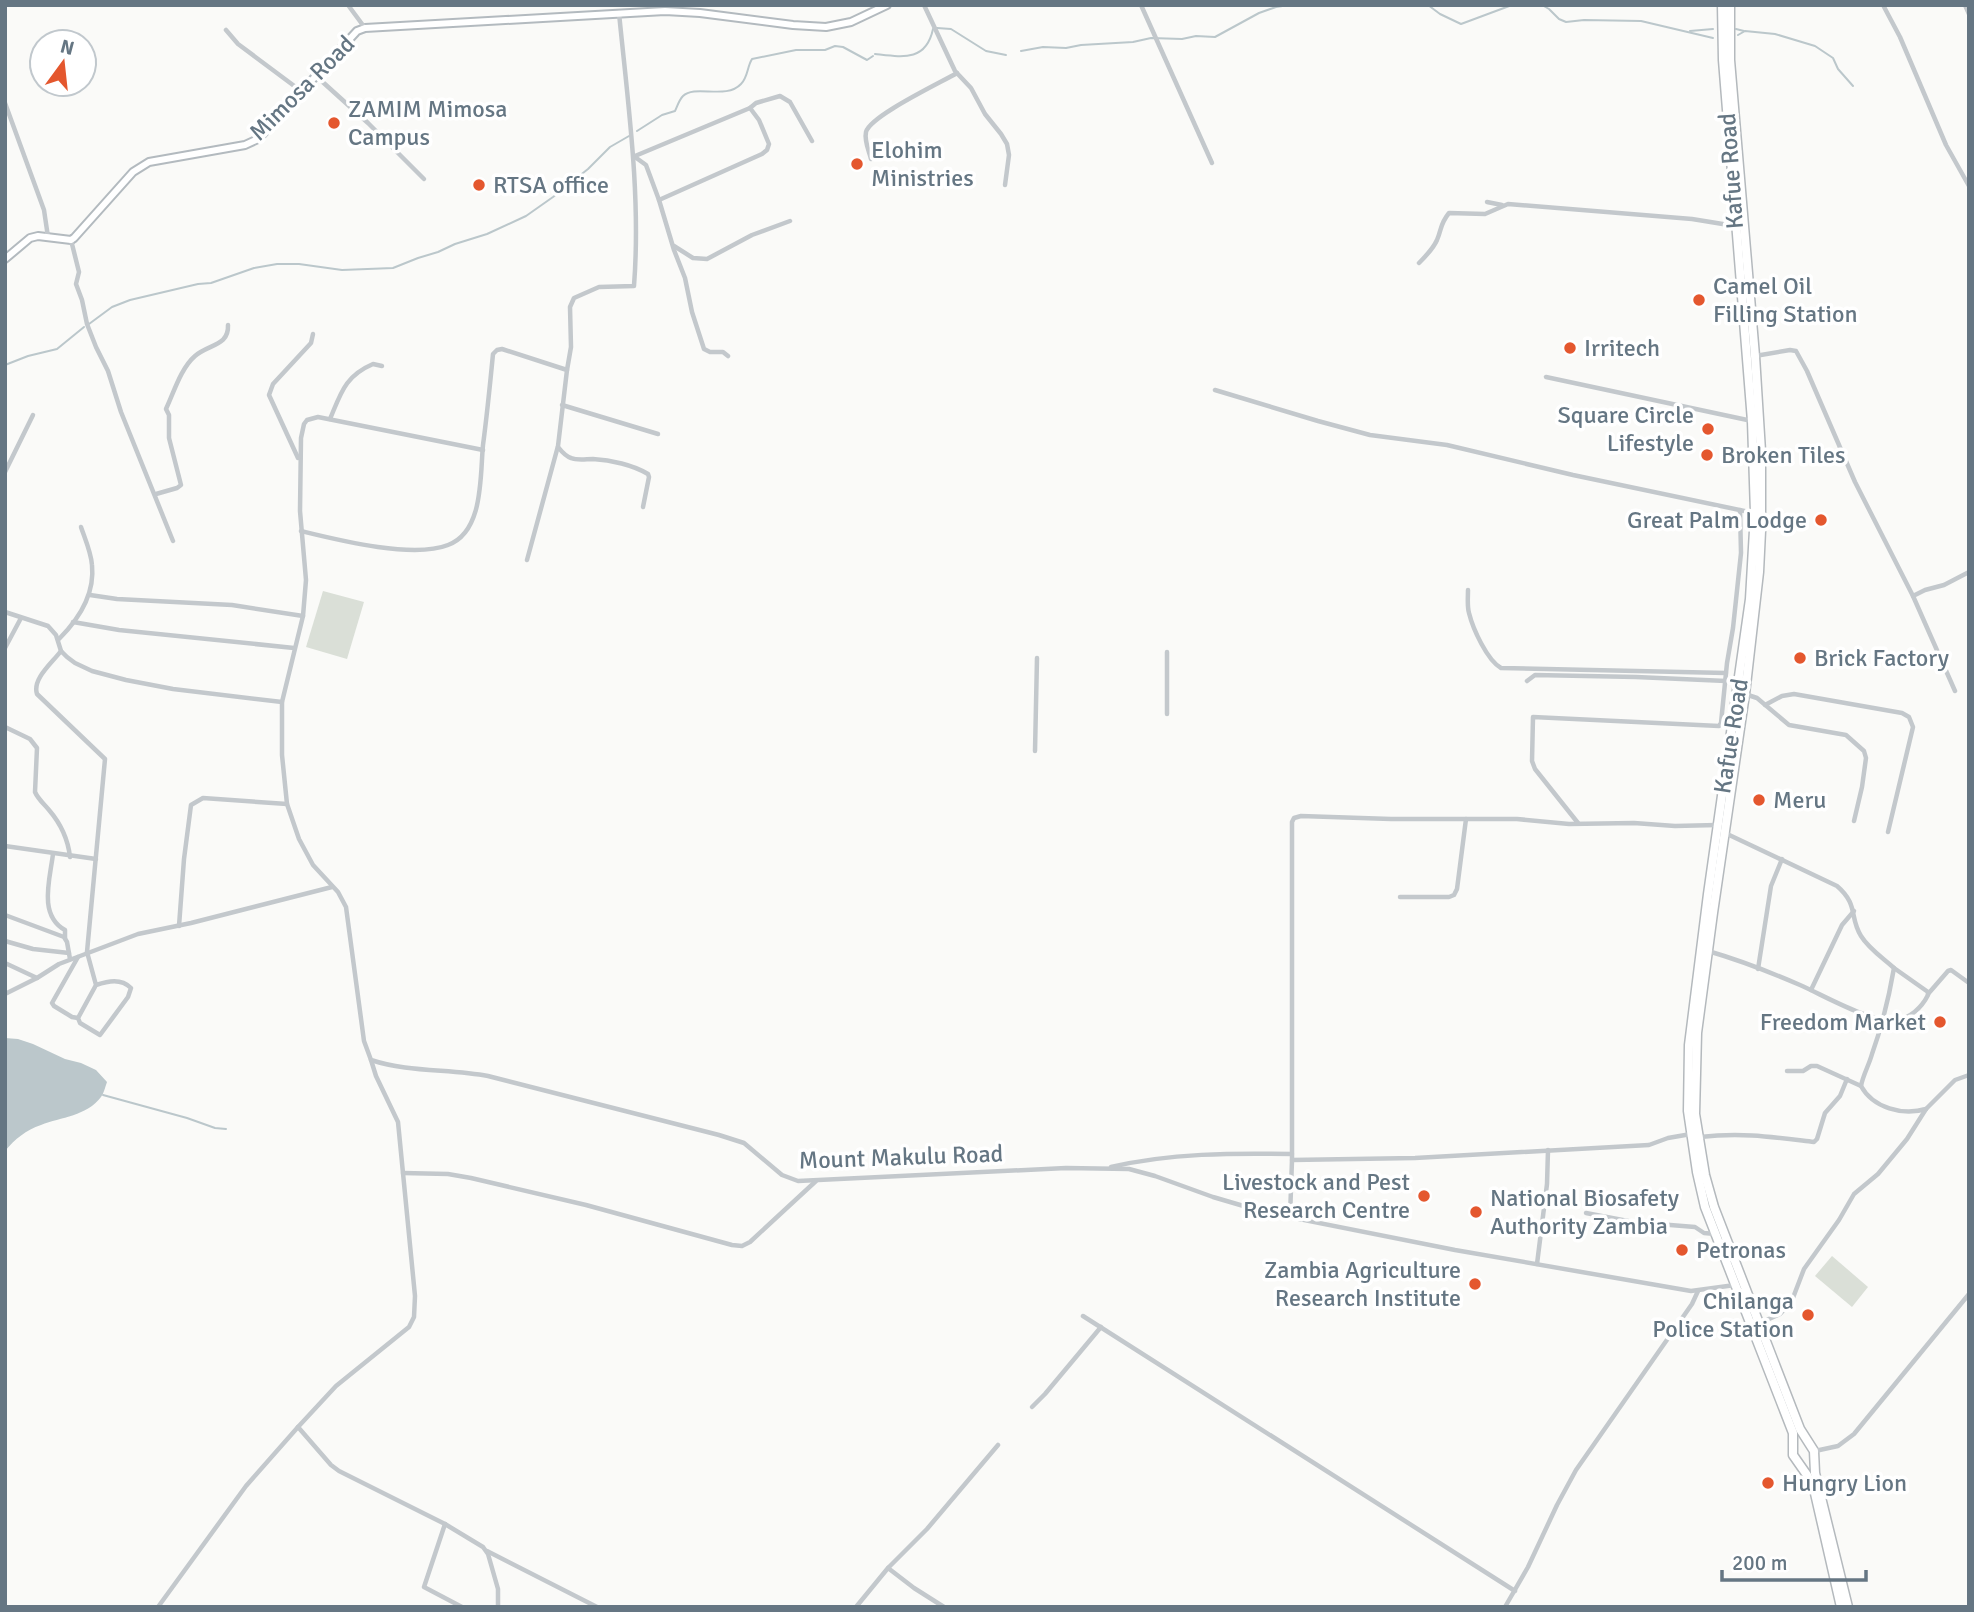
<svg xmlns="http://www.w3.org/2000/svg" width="1974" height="1612" viewBox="0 0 1974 1612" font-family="Signika,sans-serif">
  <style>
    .green { fill: #dadfd7 }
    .water { fill: #bbc7cb }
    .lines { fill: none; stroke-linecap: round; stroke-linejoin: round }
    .stream { stroke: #bbc7cb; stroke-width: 2 }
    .secondary-casing { stroke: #b3babf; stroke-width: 10 }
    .highway-casing { stroke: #b4b9bd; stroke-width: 11 }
    .street { stroke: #c3c8cc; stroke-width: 4.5 }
    .secondary { stroke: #fff; stroke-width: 6 }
    .highway { stroke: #fff; stroke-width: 8 }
    .poi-dot { fill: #e4572e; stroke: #fff; stroke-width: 2.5 }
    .labels { text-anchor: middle; stroke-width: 7; stroke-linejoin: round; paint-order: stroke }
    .street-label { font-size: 24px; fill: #657683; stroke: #fff }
    .poi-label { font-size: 24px; fill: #657683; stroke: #fff; text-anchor: start }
  </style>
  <rect width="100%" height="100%" fill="#fafaf8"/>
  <!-- green -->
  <g class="green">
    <path d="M323,591L364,602L347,659L306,647Z"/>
    <path d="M1832,1256L1868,1287L1852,1307L1815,1276Z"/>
  </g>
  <!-- water -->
  <path class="water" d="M5,1038L18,1039L33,1044L65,1059L81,1063L96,1070L107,1082C105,1087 104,1093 101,1097C87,1116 61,1117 41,1125C26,1130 15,1139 5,1151Z"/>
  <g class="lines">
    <!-- stream -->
    <g class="stream">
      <path d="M1322,5H1339"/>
      <path d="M1428,5L1440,14L1461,24L1512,5"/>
      <path d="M1542,5L1549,9L1559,19L1566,22L1584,20L1641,21L1713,38"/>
      <path d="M937,28L951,29L986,51L1006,55"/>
      <path d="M1736,29L1744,31"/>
      <path d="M1690,31L1713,29"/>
      <path d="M1738,35L1745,31L1775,34L1815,46L1833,58L1838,69L1853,86"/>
      <path d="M1021,51L1043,47L1066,48L1081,45L1133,42L1151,38L1182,39L1196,36L1215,37L1259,13L1276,7L1289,5"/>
      <path d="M875,54C902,57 926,62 933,29"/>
      <path d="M637,131L662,115L675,111C677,107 679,100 683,96C695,84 726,100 741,84C748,77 747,67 752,59L796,50H825L835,46L843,47L867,60L873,56"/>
      <path d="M89,324L112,307L130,300L198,284L211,283L254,268L277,264H299L342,270L393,268L418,258L438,252L455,244L487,234L526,216L553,197L588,169L610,147L629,136"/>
      <path d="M5,365L28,356L57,349L84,327"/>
      <path d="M103,1095L187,1118L215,1128L226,1129"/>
    </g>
    <!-- secondary casing -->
    <g class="secondary-casing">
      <path id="secondary" d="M5,259L30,238L38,236L71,240L74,238L133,172L149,162L245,145L258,139L357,31L365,28L665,11L700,13L793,25L826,27L851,22L887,5"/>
    </g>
    <!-- highway casing -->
    <g class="highway-casing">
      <g id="highway">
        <path d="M1722,5L1723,60L1752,421L1755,513L1750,599L1708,894L1689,1045L1688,1111L1697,1172L1705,1207L1793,1433V1455L1807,1475L1814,1489L1841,1607"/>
        <path d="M1730,5V60L1755,356L1761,451V531L1759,572L1745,694L1713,913L1697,1033L1695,1114L1705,1175L1714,1207L1800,1429L1814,1451L1815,1473L1848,1607"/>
      </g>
    </g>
    <!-- street -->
    <g class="street">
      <path d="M348,5L365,28"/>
      <path d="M924,5L955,71L971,88L985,114L1001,134L1007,144L1009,155L1005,185"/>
      <path d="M1141,5L1212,163"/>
      <path d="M1883,5L1900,37L1946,145L1969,186"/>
      <path d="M1965,5L1969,14"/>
      <path d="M226,30L238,44L301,91"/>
      <path d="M316,76L368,123L424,179"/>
      <path d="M5,103L44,210L48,237"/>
      <path d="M635,156L750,108L756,103L780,96L790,102L812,141"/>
      <path d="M635,157L646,165L659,200L674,250L685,278L692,312L704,349L710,352H723L728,356"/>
      <path d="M871,159C869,151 864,141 866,132C870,116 940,83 957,73"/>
      <path d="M659,200L762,154L767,150L769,144L759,120L750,108"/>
      <path d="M1487,202L1502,205"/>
      <path d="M71,240L79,272L76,284L82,300L87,324L96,347L108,371L121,412L173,541"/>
      <path d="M674,246L693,258L707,259L752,235L790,221"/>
      <path d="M1419,263C1426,256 1433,249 1437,240C1442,228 1440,224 1449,213L1485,214L1508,204L1692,219L1735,226"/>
      <path d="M1755,356L1790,350L1796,351L1807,371L1855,482L1913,596L1955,691"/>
      <path d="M567,370L571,347L570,307L574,298L599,287L634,286C641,195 628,104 619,13"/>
      <path d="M1546,377L1752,421"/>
      <path d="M1215,390L1318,421L1370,435L1447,445L1573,475L1754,513"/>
      <path d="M562,405L658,434"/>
      <path d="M330,419C341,393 345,376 373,364L382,366"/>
      <path d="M558,447C562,452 565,456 571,458C578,461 586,459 593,459C611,460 633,465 648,474L649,477L643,507"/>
      <path d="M483,450L318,417L307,420L304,424L301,438L300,511L306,580L303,616L282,702V755L287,804L299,839L313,865L338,892L346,907L364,1041L371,1060C407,1072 450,1069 488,1076L719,1135L744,1143L782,1175L798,1181L1066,1168L1129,1169L1155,1176L1213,1197L1264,1212L1455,1250L1691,1291L1735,1285"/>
      <path d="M298,458L269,395L273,384L311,343L313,334"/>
      <path d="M5,472L33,415"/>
      <path d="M156,494L177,488L181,485L169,438V415L166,409C174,392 181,368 195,356C209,344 229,346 228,325"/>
      <path d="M301,531C338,540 413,559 448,545C484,532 480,475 483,445C487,415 490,385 493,354L497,350L502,349L567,370L558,446L527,560"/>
      <path d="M1468,590C1468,598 1467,606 1469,613C1473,629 1487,660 1501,668L1726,673"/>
      <path d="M90,595L117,599L232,605L303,616"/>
      <path d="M1913,596L1925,590L1944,585L1969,572"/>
      <path d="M5,612L48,626L56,635L61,651L67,657L75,663L92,671L126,680L173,689L282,702"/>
      <path d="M73,622L119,630L294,648"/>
      <path d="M59,639C79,619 95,594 92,565C91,552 85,539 81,527"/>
      <path d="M5,648L21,618"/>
      <path d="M61,651C52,663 32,679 37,694L105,759L87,952L96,985L78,1018L80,1023L100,1035L128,997L131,988C121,978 108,981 96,985"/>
      <path d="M1167,652V714"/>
      <path d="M1527,681L1535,675L1636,677L1726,681"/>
      <path d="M1745,694L1757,698L1789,725L1846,735L1864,751L1866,758L1862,787L1854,821"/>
      <path d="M1765,705L1782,696L1794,694L1902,713L1909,717L1913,727L1888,832"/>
      <path d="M5,727L30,739L37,748L35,792C38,799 44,804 49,810C61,824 68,839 70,857"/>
      <path d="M1035,751L1037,658"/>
      <path d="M1578,823L1535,769L1532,761L1533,717L1719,726L1721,723L1727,663L1733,628L1741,553L1740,510"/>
      <path d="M1725,833L1837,886C1859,905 1849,917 1861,936C1869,949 1883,958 1894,968C1889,997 1882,1026 1872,1054C1869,1065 1863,1075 1861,1086C1873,1108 1903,1116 1926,1109"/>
      <path d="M5,846L96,859"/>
      <path d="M53,854C50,879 38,915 65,930V938"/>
      <path d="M1400,897H1449L1454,895L1457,889L1466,819"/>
      <path d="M5,915L64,937L67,942L70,959"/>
      <path d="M179,926L184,859L191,805L203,798L287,804"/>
      <path d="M5,941L33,949L69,953"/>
      <path d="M1708,951C1739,960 1770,972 1800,985C1825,996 1869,1022 1895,1020C1910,1019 1922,1007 1928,995V992L1894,968"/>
      <path d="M5,963L37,978"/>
      <path d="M1758,969L1771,886L1782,859"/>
      <path d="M1811,990L1842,925L1854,911"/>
      <path d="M5,994L37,978L59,964L138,934L191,923L332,887"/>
      <path d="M1928,994L1948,971L1951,970L1969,983"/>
      <path d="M78,1018L72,1017L54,1006L52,1003L78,957"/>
      <path d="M1787,1071H1803L1811,1066H1817L1861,1086"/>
      <path d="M1700,1137C1742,1132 1773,1137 1814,1142L1817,1139L1825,1113L1840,1096L1847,1079"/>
      <path d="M1292,1160L1415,1158L1649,1145L1668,1138L1691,1134"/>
      <path d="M1111,1167C1170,1153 1233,1153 1292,1154"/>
      <path d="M403,1173L448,1174L471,1178L586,1205L732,1245L742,1246L750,1242L816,1181"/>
      <path d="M1586,1213L1633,1222L1695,1227L1704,1233L1715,1234"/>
      <path d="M1290,1217L1292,1160V822L1294,818L1301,816L1391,819H1517L1569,824L1634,823L1675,826L1717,825"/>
      <path d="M1537,1264L1547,1184L1548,1150"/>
      <path d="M1083,1316L1515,1591"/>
      <path d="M1760,1323L1780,1314L1791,1303L1804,1269L1839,1220L1854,1194L1878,1174L1907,1139L1926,1109L1955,1080L1969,1075"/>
      <path d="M1032,1407L1045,1394L1101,1327"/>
      <path d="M298,1427L331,1465L339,1471L445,1524L483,1547L488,1554L498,1589V1607"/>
      <path d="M1815,1451L1838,1446L1854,1434L1969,1294"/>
      <path d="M445,1524L424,1587L462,1607"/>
      <path d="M487,1551L597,1607"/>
      <path d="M888,1568L914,1588L944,1607"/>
      <path d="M158,1607L246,1486L298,1427L336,1386L409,1327L414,1317L415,1296L398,1122L376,1076L371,1060"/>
      <path d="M856,1607L888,1568L927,1529L998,1445"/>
      <path d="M1505,1607L1528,1567L1557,1505L1576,1470L1692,1304L1698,1291"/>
    </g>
    <!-- secondary -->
    <use href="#secondary" class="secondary"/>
    <!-- highway -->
    <use href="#highway" class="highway"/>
  </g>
  <!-- markers -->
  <g class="poi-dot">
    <circle cx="334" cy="123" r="7"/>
    <circle cx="857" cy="164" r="7"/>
    <circle cx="479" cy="185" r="7"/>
    <circle cx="1699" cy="300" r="7"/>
    <circle cx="1570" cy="348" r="7"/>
    <circle cx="1708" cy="429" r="7"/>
    <circle cx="1707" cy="455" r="7"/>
    <circle cx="1821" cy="520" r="7"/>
    <circle cx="1800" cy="658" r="7"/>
    <circle cx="1759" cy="800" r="7"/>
    <circle cx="1940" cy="1022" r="7"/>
    <circle cx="1424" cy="1196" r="7"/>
    <circle cx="1476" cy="1212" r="7"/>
    <circle cx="1682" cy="1250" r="7"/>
    <circle cx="1475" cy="1284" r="7"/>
    <circle cx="1808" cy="1315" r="7"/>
    <circle cx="1768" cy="1483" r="7"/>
  </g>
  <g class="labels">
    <!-- street labels -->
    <g class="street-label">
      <text transform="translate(302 88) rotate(-45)" y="8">Mimosa Road</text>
      <text transform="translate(1731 171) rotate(-94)" y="8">Kafue Road</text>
      <text transform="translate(1731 736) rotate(-81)" y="8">Kafue Road</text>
      <text transform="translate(901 1157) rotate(-2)" y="8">Mount Makulu Road</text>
    </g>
    <!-- poi labels -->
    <g class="poi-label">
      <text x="348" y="117">ZAMIM Mimosa<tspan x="348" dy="28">Campus</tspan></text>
      <text x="871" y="158">Elohim<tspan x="871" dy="28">Ministries</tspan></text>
      <text x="493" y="193">RTSA office</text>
      <text x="1713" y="294">Camel Oil<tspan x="1713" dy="28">Filling Station</tspan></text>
      <text x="1584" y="356">Irritech</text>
      <text x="1694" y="423" text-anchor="end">Square Circle<tspan x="1694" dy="28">Lifestyle</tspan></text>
      <text x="1721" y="463">Broken Tiles</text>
      <text x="1807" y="528" text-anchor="end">Great Palm Lodge</text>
      <text x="1814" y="666">Brick Factory</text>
      <text x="1773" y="808">Meru</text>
      <text x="1926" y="1030" text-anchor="end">Freedom Market</text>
      <text x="1410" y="1190" text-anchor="end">Livestock and Pest<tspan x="1410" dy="28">Research Centre</tspan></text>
      <text x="1490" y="1206">National Biosafety<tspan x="1490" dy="28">Authority Zambia</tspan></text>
      <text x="1696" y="1258">Petronas</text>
      <text x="1461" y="1278" text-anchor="end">Zambia Agriculture<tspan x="1461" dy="28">Research Institute</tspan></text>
      <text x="1794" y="1309" text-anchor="end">Chilanga<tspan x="1794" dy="28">Police Station</tspan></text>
      <text x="1782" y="1491">Hungry Lion</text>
    </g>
  </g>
  <!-- border -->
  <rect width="1974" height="1612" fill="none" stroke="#657683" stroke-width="14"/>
  <!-- north arrow -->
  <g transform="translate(63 63) rotate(15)"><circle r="33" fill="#ffffff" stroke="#c1c8cd" stroke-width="2"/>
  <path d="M0-5L12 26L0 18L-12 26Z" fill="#e4572e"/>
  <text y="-10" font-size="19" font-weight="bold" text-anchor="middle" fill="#657683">N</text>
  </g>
  <!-- scale -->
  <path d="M1722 1570v10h144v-10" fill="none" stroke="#657683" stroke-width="3.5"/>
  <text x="1732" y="1570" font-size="21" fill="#657683" stroke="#ffffff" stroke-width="5" paint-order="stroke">200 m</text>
</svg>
